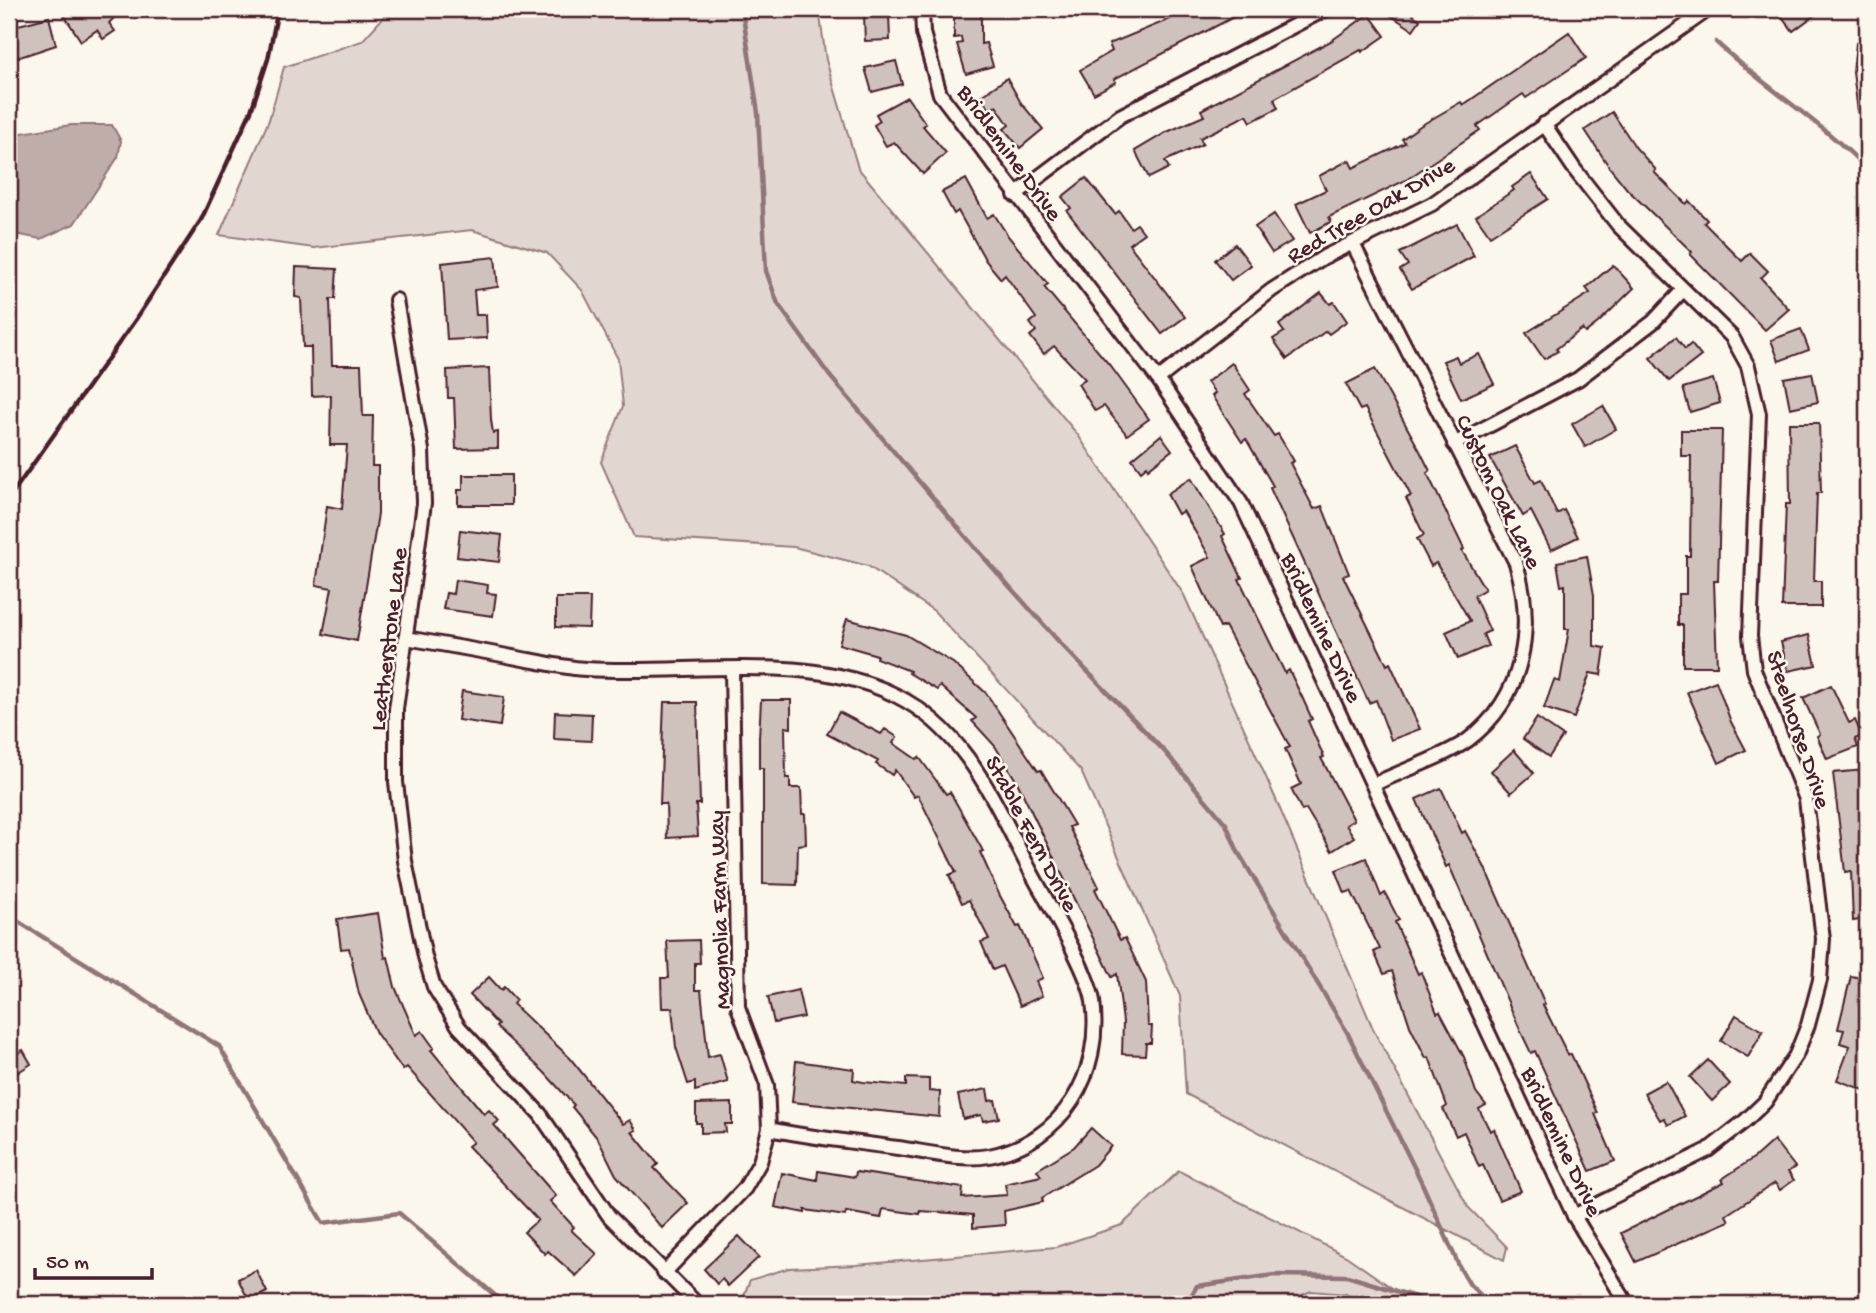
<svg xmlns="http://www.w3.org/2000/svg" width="1876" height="1313" viewBox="0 0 1876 1313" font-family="'Gochi Hand',sans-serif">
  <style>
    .green { fill: #e2d7d0; stroke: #967b7e; stroke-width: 2 }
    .water { fill: #bfadaa; stroke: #907477; stroke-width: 2 }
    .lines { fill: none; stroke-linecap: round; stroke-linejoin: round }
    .stream { stroke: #907477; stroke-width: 4.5 }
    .building { fill: #cfc2bc; stroke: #4a1f2b; stroke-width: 2 }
    .minor-casing { stroke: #4a1f2b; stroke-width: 18 }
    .minor { stroke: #fbf7ec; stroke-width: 12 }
    .rail { stroke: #4a1f2b; stroke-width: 4.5 }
    .labels { text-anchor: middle; stroke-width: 5; stroke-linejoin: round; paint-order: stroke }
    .street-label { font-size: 24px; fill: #4a1f2b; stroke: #fbf7ec }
  </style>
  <rect width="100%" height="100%" fill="#fbf7ec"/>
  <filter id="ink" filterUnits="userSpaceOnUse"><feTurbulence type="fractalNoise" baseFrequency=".0143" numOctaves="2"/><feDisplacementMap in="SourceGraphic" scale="14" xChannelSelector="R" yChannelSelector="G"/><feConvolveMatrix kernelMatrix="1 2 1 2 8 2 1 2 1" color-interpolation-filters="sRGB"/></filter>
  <g filter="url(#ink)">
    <!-- green -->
    <g class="green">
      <path d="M391,9H819L826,60L858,168L1078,435L1184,595L1274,795L1374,1031L1468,1207L1507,1247L1504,1260L1186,1094L1180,996L1081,771L934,611L868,566L794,547L634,537L601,462L623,406L618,359L582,290L547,253L472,230L314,248L219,235L269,120L284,67L362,41Z"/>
      <path d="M1179,1171L1346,1256L1415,1304H1363L1346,1294L1311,1291L1282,1304H747L742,1301L750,1280L789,1268L856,1265L1056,1247L1122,1225Z"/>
    </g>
    <!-- water -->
    <path class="water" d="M71,125H112L121,141L118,157L74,224L41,239L9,233V135Z"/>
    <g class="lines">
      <!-- stream -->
      <g class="stream">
        <path d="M742,9L758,113L766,271L778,304L829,375L977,550L1061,644L1165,752L1226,824L1238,852L1347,1032L1421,1181L1460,1268L1470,1285L1490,1304"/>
        <path d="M1716,42C1764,87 1822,122 1867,169"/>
        <path d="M9,916L219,1046L323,1223L399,1213L505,1304"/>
        <path d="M1186,1304L1197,1286L1274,1275L1347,1276L1438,1304"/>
        <path d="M1855,1304L1867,1298"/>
      </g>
    </g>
    <!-- building -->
    <g class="building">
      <path d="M60,9H106L113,19L109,23L115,31L103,39L97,30L81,41Z"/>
      <path d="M963,9H981V44L986,43L993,66L966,74L957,44L962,43L961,37L954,38V12H963Z"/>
      <path d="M1183,9H1249L1114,79L1116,82L1094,94L1080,70L1112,51L1109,44L1185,13Z"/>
      <path d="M1381,9H1417L1413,15L1420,20L1413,30Z"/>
      <path d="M1776,9H1823L1793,31Z"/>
      <path d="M1369,14L1385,36L1362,52L1361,50L1274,99L1278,108L1251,122L1247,115L1200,138L1203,144L1165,161L1169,168L1149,178L1135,151L1167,132L1204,116L1201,110L1331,41Z"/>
      <path d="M889,15L890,40L865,41L864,16Z"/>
      <path d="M49,17L56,45L11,60L9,45L15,43L11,27Z"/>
      <path d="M1569,32L1586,58L1526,98L1523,94L1477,126L1480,130L1406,180L1329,217L1331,222L1310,233L1296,204L1326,190L1319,176L1349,160L1353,168L1405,143L1402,139L1420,126L1461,102L1463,105Z"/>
      <path d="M1856,43L1867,44V111L1858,112L1853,72Z"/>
      <path d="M896,61L902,84L872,92L865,68Z"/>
      <path d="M1007,78L1021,103L1043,129L1020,148L1004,129L1009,125L996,106L990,110L981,96Z"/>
      <path d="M907,97L926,124L923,126L946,153L923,174L894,142L886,146L874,125L880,121L876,114Z"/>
      <path d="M1612,112L1636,148L1656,170L1654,172L1686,204L1689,201L1707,220L1704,223L1742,261L1750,253L1768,271L1761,278L1789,309L1765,330L1690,254L1692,252L1627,189L1610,168L1585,130Z"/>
      <path d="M1531,174L1548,199L1490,236L1476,216L1514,190L1512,187Z"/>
      <path d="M1086,178L1115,214L1119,211L1131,228L1137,224L1144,233L1129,244L1185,317L1162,334L1067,211L1071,208L1062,197Z"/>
      <path d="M966,179L987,218L994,214L1008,236L1048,284L1044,287L1112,368L1149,419L1127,435L1104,406L1095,411L1078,384L1085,379L1054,346L1044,354L1030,336L1036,331L1030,323L1036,318L1005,275L1001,279L986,261L958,211L954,214L942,192Z"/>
      <path d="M1274,214L1292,241L1272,253L1255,227Z"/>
      <path d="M1457,224L1474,256L1412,289L1400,270L1408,265L1400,253Z"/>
      <path d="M1235,244L1251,265L1231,280L1215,260Z"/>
      <path d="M495,257L498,287L474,290L476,315H486L487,338L447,340L442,263Z"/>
      <path d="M1613,265L1634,288L1599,322L1585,333L1582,329L1556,349L1558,351L1544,359L1526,333L1590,293L1586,288Z"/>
      <path d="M296,267L337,269L335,299H330L332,365H361L363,416H373L372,466H378V514L357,641L323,634L332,588L316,585L327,506L342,509L347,445H330L331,395L312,396L311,347H303L301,298L295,297Z"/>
      <path d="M1321,293L1330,304L1334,302L1347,321L1329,334L1326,331L1287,359L1273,339L1284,332L1279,325Z"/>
      <path d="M1801,329L1809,350L1779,361L1771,340Z"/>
      <path d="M1676,337L1685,349L1691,344L1701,356L1669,381L1650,358Z"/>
      <path d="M1479,354L1494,384L1461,399L1443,361L1456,356L1459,363Z"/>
      <path d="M1232,363L1250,390L1245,394L1274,436L1278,434L1294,461L1290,463L1314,509L1322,506L1349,574L1343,576L1387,665L1390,663L1420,729L1391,740L1376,700L1369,703L1270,488L1273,486L1246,439L1242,442L1212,396L1215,393L1207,382Z"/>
      <path d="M489,368L491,420L493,433L498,432V448L456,449L454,398H448L447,370Z"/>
      <path d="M1375,369L1420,451L1430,471L1427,473L1464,549L1462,551L1485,589L1474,596L1490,631L1483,634L1488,646L1458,659L1446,632L1470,621L1436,563L1431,566L1417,539L1424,535L1406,498L1411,496L1365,408L1360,410L1346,384Z"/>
      <path d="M1812,373L1818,402L1790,408L1784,378Z"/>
      <path d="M1713,379L1720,403L1690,412L1683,388Z"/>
      <path d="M1603,406L1616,429L1585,447L1572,424Z"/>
      <path d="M1789,423H1819L1821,493H1817L1814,581H1821V607H1782L1786,504H1790Z"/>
      <path d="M1681,430H1722L1718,581H1714L1717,666H1683V625H1678V594H1686V556H1690L1691,456H1681Z"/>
      <path d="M1161,435L1172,450L1148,469L1147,466L1141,471L1132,459Z"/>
      <path d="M1515,446L1535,483L1541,480L1557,514L1564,510L1578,537L1551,550L1531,511L1523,516L1490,458Z"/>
      <path d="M463,475H511V505H458V490H463Z"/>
      <path d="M1191,478L1225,534L1222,536L1242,578L1239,579L1285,673L1289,670L1302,697L1312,719L1308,721L1324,757L1321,758L1354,820L1346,825L1354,837L1332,851L1306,809L1302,811L1291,789L1301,784L1285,749L1290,747L1225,626L1220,628L1192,566L1210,557L1183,511L1178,514L1167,494Z"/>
      <path d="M460,530L502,535L499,562L457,557Z"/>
      <path d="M1587,556L1594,595V646L1605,648L1601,675L1590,673L1574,718L1544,708L1554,680L1560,682L1569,629H1565V585L1561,586L1557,562Z"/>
      <path d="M455,580L488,585L487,593L496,594L493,616L443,609L446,593L453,594Z"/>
      <path d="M556,598H590L589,628L556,627Z"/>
      <path d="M847,619L906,635L953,663L986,693L1038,771L1041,770L1074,825L1069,827L1099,887L1095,889L1120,940L1125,938L1146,982L1148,1026H1152L1151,1043H1146L1145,1055L1122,1054L1123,1022L1117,974L1112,977L1017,782L995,746L972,721L976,718L940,686L937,690L909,673L910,671L876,658L877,655L839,644Z"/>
      <path d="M1809,635L1816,665L1788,671L1781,642Z"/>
      <path d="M1716,681L1731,722L1746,750L1719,763L1687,692Z"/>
      <path d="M1831,685L1849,723L1855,720L1862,736L1855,739L1858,747L1827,759L1817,736L1820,734L1803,698Z"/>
      <path d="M462,691L504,697L500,726L458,720Z"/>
      <path d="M761,700H791V728L785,727L786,778H790V788H801L802,814H805L806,844L798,845L797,885L763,884V768H759V738Z"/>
      <path d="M664,702H697L700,804H696L698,836L667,838L666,804H660Z"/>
      <path d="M555,712L592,714L591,741L554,739Z"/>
      <path d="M839,712L881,734L885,729L897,737L893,743L916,759L919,757L946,794L950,792L983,851L980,852L999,894L1017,927L1020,926L1043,978L1036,981L1042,996L1020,1006L1002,966L993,970L981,942L989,939L969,900L962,903L949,875L956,872L918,795L914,797L895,770L892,775L876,764L878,761L827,734Z"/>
      <path d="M1537,718L1563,736L1549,757L1523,739Z"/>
      <path d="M1514,750L1534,773L1511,793L1491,771Z"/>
      <path d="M1864,770L1867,806V919L1853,921L1851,871L1845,872L1833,773Z"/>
      <path d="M1441,788L1462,833L1465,831L1484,866L1545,1004L1543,1005L1568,1055L1571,1054L1598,1113L1595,1114L1615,1161L1590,1171L1535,1051L1531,1053L1521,1032L1449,865L1446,867L1416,799Z"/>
      <path d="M1366,858L1381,896L1385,893L1399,920L1395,922L1418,974L1421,972L1437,1013L1440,1012L1464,1057L1476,1092L1486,1105L1479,1109L1490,1131L1494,1129L1521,1191L1499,1200L1483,1165L1479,1167L1464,1132L1456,1136L1443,1109L1447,1106L1429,1057L1426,1058L1410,1026L1392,971L1384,974L1374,952L1380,949L1351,891L1345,893L1336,870Z"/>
      <path d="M378,913L385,958L388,957L395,987L416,1035L422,1031L434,1048L431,1050L484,1114L489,1110L499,1121L494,1125L556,1196L550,1201L574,1227L571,1230L597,1254L576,1276L548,1251L545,1254L524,1232L538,1220L468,1146L473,1142L407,1067L403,1070L376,1033L359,994L349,948L341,949L337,919Z"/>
      <path d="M699,940L700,963H695V990H701L708,1057L720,1054L728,1082L695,1091V1082L688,1084L676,1047L672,1008H662L661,978H669L667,941Z"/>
      <path d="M1851,976L1867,979V1082L1864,1090L1837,1080L1850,1046L1840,1043L1844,1030L1838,1029Z"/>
      <path d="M489,977L501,990L504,987L516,1000L513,1004L570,1058L623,1124L630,1120L636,1130L632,1132L658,1164L654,1168L688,1203L662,1228L616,1175L598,1139L572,1107L574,1105L544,1072L496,1027L498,1025L470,995Z"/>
      <path d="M798,990L804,1017L774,1023L768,997Z"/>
      <path d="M1736,1015L1763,1031L1748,1057L1721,1041Z"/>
      <path d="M23,1050L31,1064L9,1078V1059Z"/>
      <path d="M1708,1060L1730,1084L1712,1101L1690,1077Z"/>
      <path d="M796,1061L854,1069L853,1080L863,1082L906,1086V1078L929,1079V1091L940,1092L939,1117L792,1102Z"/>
      <path d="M1666,1081L1685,1116L1668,1125L1664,1118L1660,1120L1644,1093Z"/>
      <path d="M987,1089L989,1101L995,1100L999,1118L983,1121L981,1115L963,1119L958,1095Z"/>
      <path d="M732,1103V1124H725L726,1132L701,1133V1123H696V1104Z"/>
      <path d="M1091,1128L1111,1146L1095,1165L1042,1198L1043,1202L1004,1211L1005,1225L973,1228V1215L950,1213L920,1211V1214L883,1209L881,1218L846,1212L845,1216L805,1210V1213L775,1207L782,1173L817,1180L818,1171L855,1177L856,1172L963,1188L962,1198L1007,1195L1005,1184L1041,1176L1037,1170L1074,1147Z"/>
      <path d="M1774,1140L1795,1167L1788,1172L1794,1180L1780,1190L1775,1183L1726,1215L1729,1221L1636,1262L1621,1233L1724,1182L1722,1179L1755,1157Z"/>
      <path d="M739,1236L759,1257L728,1286L722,1279L717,1284L704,1269Z"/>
      <path d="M256,1270L267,1292L249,1301L238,1279Z"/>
    </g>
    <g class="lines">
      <!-- minor casing -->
      <g class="minor-casing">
        <g id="minor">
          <path d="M922,9L923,33L940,94L1158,379L1241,503L1574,1216L1627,1304"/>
          <path d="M1544,124L1575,170L1618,225L1732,337L1748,366L1759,414L1750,636L1754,670L1806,799L1823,939L1820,980L1808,1025L1796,1055L1765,1102L1745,1121L1708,1150L1574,1216"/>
          <path d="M1015,195L1120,116L1326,9"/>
          <path d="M1353,244L1516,563C1535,627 1525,697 1468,740C1446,756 1401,771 1375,784"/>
          <path d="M396,300L422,450L424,503L396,709V782L405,861L425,957L434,987L459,1027L540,1114L609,1216L697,1304"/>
          <path d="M1158,379L1272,290L1324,257L1432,204L1709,9"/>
          <path d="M1454,444L1578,379L1653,322L1682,291"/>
          <path d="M406,638C447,645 488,652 528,660C547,663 567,668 586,669C686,676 803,650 895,695C968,731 995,804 1031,872C1047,902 1088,970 1093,1001C1103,1073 1063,1142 989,1156C961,1161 927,1152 898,1148C855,1142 812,1138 769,1129"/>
          <path d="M664,1273L745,1188L760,1162L769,1129L767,1085L738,1007L732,670"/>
        </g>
      </g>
      <!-- minor -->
      <use href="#minor" class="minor"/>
      <!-- rail -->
      <path class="rail" d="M9,498L136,319L201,220L251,111L268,59L278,9"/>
    </g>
  </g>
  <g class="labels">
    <!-- street labels -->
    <g class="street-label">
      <text transform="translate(1011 152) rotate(54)" y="8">Bridlemine Drive</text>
      <text transform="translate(1370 209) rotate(-30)" y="8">Red Tree Oak Drive</text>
      <text transform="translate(1500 491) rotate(64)" y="8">Custom Oak Lane</text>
      <text transform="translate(1323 627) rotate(65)" y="8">Bridlemine Drive</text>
      <text transform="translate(387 639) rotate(-83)" y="8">Leatherstone Lane</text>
      <text transform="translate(1800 729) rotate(72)" y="8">Steelhorse Drive</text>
      <text transform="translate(1033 833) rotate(62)" y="8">Stable Fern Drive</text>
      <text transform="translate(718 910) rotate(-92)" y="8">Magnolia Farm Way</text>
      <text transform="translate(1563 1141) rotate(65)" y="8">Bridlemine Drive</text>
    </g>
  </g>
  <!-- margin -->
  <rect width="1876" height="1313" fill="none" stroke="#fbf7ec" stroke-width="35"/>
  <rect x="18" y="18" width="1841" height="1278" fill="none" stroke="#4a1f2b" stroke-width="2.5" filter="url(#ink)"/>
  <!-- scale -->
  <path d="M35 1268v10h117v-10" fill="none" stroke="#4a1f2b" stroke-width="3.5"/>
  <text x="46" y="1268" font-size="21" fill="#4a1f2b" stroke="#fbf7ec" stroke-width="5" paint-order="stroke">50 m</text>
</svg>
